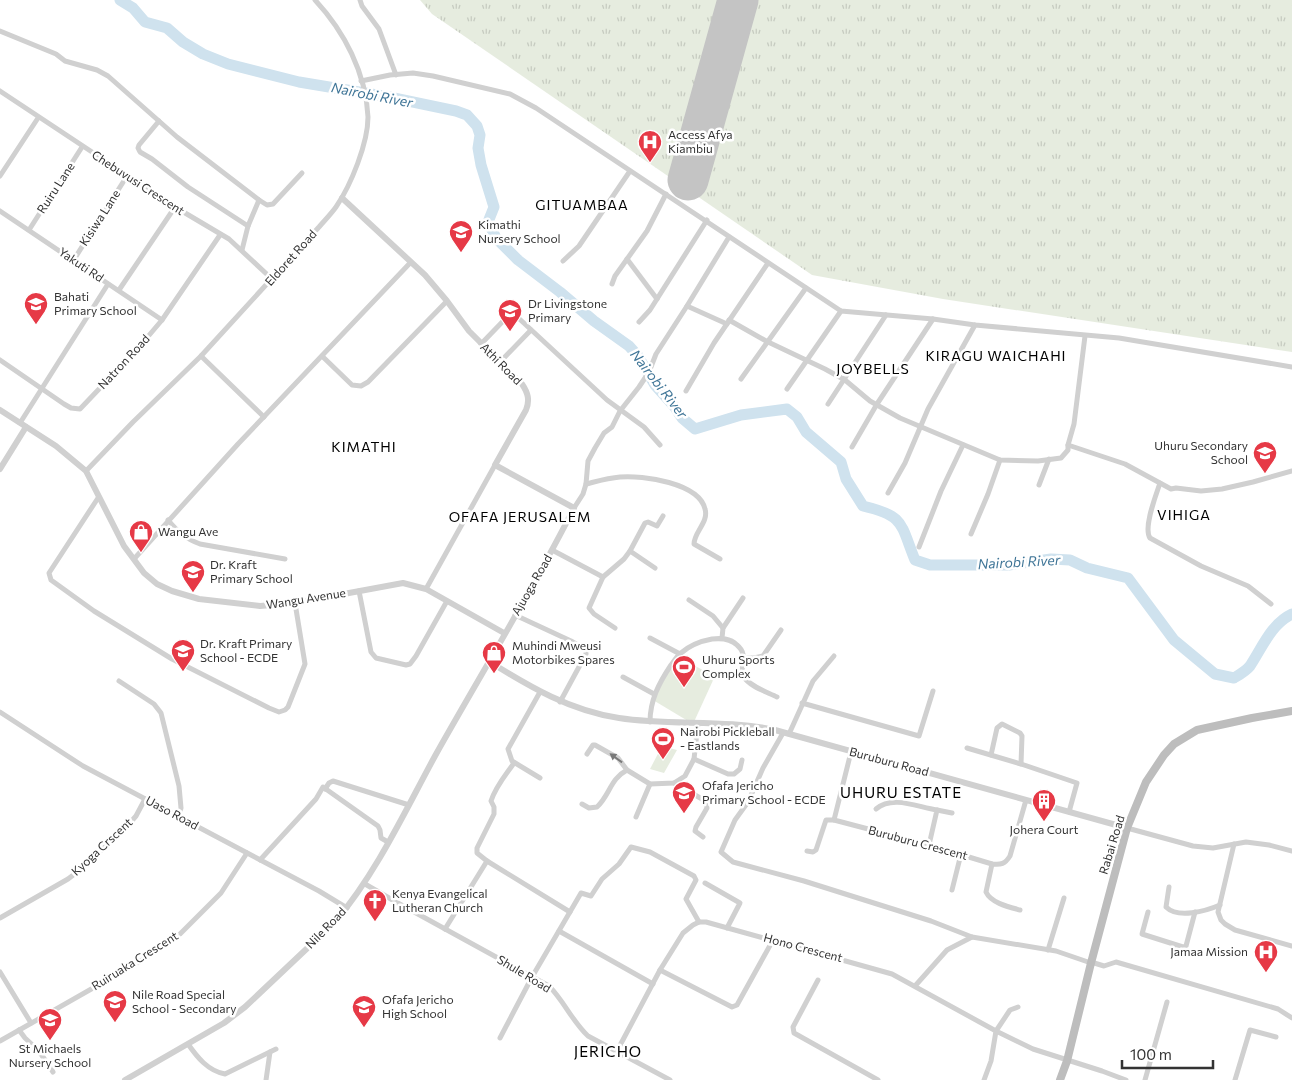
<svg xmlns="http://www.w3.org/2000/svg" width="1292" height="1080" viewBox="0 0 1292 1080" font-family="Commissioner,sans-serif">
  <style>
    .grass { fill: url(#grass-tufts) }
    .pitch { fill: #e6ecdf }
    .lines { fill: none; stroke-linecap: round; stroke-linejoin: round }
    .river { stroke: #cfe2ee; stroke-width: 11 }
    .runway { stroke: #c4c4c4; stroke-width: 41 }
    .minor { stroke: #d0d0d0; stroke-width: 5 }
    .tertiary { stroke: #d0d0d0; stroke-width: 6 }
    .secondary { stroke: #bdbdbd; stroke-width: 8 }
    .oneway { fill: #7a7a7a }
    .labels { text-anchor: middle; stroke-width: 5; stroke-linejoin: round; paint-order: stroke }
    .poi-label { font-size: 12px; fill: #333; stroke: #fff; text-anchor: start }
    .street-label { font-size: 12px; fill: #333; stroke: #fff }
    .water-label { font-size: 14px; font-style: italic; fill: #3f7597; stroke: #fff }
    .neighbourhood-label { font-size: 14px; letter-spacing: 1px; fill: #000; stroke: #fff }
    .quarter-label { font-size: 15px; letter-spacing: 1px; fill: #000; stroke: #fff }
  </style>
  <defs>
    <pattern id="grass-tufts" width="24" height="20" patternUnits="userSpaceOnUse" patternTransform="scale(1.25)"><rect width="24" height="20" fill="#e6ecdf"/><path d="M3 7l-1-3M5 7V3M7 7l1-3M15 17l-1-3M17 17v-4M19 17l1-3" fill="none" stroke="#c6cbc0"/></pattern>
  </defs>
  <rect width="100%" height="100%" fill="#fff"/>
  <!-- grass -->
  <path class="grass" d="M420,0H1292V352L943,299L812,275L432,14Z"/>
  <!-- pitch -->
  <g class="pitch">
    <path d="M677,657L715,676L693,724L653,700Z"/>
    <path d="M662,746L677,750L664,773L650,769Z"/>
  </g>
  <g class="lines">
    <!-- river -->
    <path class="river" d="M120,0L133,8L145,22L167,28L183,42L203,54L228,64L299,82L389,97L456,111L467,115L477,126L480,135L478,148L481,165L494,207L488,222L496,238L518,260L560,292L594,321L629,346L638,356L655,385L674,406L682,418L695,429L741,415L787,409L797,417L806,432L841,462L846,479L863,506C905,516 900,523 915,560L930,565H1009L1051,559L1070,560L1087,568L1128,578L1174,640L1215,674L1234,678C1239,675 1246,671 1250,666C1262,648 1271,624 1292,614"/>
    <!-- runway -->
    <path class="runway" d="M688,180L738,0"/>
    <!-- minor -->
    <g class="minor">
      <path d="M360,0L362,6L379,29L396,75"/>
      <path d="M0,31L56,54L65,61L97,70L108,76L177,137L259,200L248,226L242,250"/>
      <path d="M361,81L390,75L413,73L433,76L510,94L536,108L841,311L933,319L975,325L1119,338L1292,367"/>
      <path d="M0,91L175,207L229,239L272,279"/>
      <path d="M159,121L139,145L138,148L140,152L152,159L188,187L248,226"/>
      <path d="M0,176L38,118"/>
      <path d="M259,200L267,205L273,204L302,173"/>
      <path d="M0,211L162,320"/>
      <path d="M29,230L82,147"/>
      <path d="M627,259L657,299"/>
      <path d="M73,261L127,176"/>
      <path d="M563,261L579,246L630,171"/>
      <path d="M612,284L615,276L647,231L666,194"/>
      <path d="M119,290L175,207"/>
      <path d="M687,306L727,324"/>
      <path d="M729,320L766,341L825,369L845,380L870,401L900,418L1000,460L1038,461L1061,458L1068,450V445L1074,424L1085,336"/>
      <path d="M639,322L650,310L707,220"/>
      <path d="M481,344L509,315L513,313L607,400L644,427L660,445"/>
      <path d="M201,356L264,417"/>
      <path d="M322,356L352,385L361,386L368,382L447,301"/>
      <path d="M0,360L64,404L71,408L80,409L140,346L162,320L220,235"/>
      <path d="M500,362L531,330"/>
      <path d="M741,379L806,288"/>
      <path d="M787,389L841,311"/>
      <path d="M686,391L714,343L768,263"/>
      <path d="M828,404L886,315"/>
      <path d="M20,423L108,284"/>
      <path d="M1068,445L1125,464L1171,489L1176,488L1201,491L1222,489L1253,482L1292,471"/>
      <path d="M852,447L877,404L933,319"/>
      <path d="M86,471L133,422L201,356L319,227C325,220 331,214 336,207C351,185 368,143 368,117C366,73 344,31 315,0"/>
      <path d="M1160,483C1156,495 1143,528 1150,538L1201,566L1248,586L1271,604"/>
      <path d="M586,484C598,481 608,478 620,477C643,475 699,483 705,509C709,522 694,532 694,544L720,559"/>
      <path d="M1039,485L1049,459"/>
      <path d="M888,493L905,463L928,409L975,325"/>
      <path d="M98,498L49,573L51,580L94,611L172,659L269,708L279,712L285,710L288,707L305,664L295,603"/>
      <path d="M574,508L583,494L586,484L588,461L595,448L604,433L612,427L620,411L639,387L649,372L656,354L687,306L729,237"/>
      <path d="M168,520C178,532 186,539 200,544L285,559"/>
      <path d="M971,534L988,494L1000,460"/>
      <path d="M919,547L941,491L963,445"/>
      <path d="M552,550L603,577L624,559L630,551L655,568"/>
      <path d="M630,551L645,523L648,522L657,526L663,516"/>
      <path d="M134,559L238,444L411,262"/>
      <path d="M603,577L589,608L594,614L615,628"/>
      <path d="M426,589L495,465"/>
      <path d="M359,591L371,652L376,658L406,665L410,664L416,656L447,601"/>
      <path d="M689,600L713,616L723,628"/>
      <path d="M515,615L571,641L586,650V654L560,702"/>
      <path d="M650,638L680,654"/>
      <path d="M722,638L723,628L743,598"/>
      <path d="M744,658H754L763,656L781,630"/>
      <path d="M623,677L654,694"/>
      <path d="M119,681L154,704L161,713L179,786L181,808L178,816"/>
      <path d="M540,692L508,749L512,761L540,778"/>
      <path d="M802,703L919,736L933,691"/>
      <path d="M0,712L83,766L319,891L347,908"/>
      <path d="M650,722C650,700 659,683 671,665C674,661 677,656 681,653C689,646 701,641 712,639C721,638 730,638 737,645C750,656 738,666 744,677C749,686 767,692 777,697"/>
      <path d="M783,733L763,768L748,802L735,820L721,852L733,862L804,881L931,921L972,937"/>
      <path d="M789,734L813,681L834,656"/>
      <path d="M967,748L1021,764L1077,783L1069,812"/>
      <path d="M851,752L834,820L929,845L992,864C1001,865 1005,864 1010,856L1026,800"/>
      <path d="M587,754L593,745H595L618,758L627,770L650,784L674,783L685,776L694,759L698,723"/>
      <path d="M991,755L997,728L1002,724L1020,733L1022,736L1021,764"/>
      <path d="M694,759L728,774H734L740,769L742,760"/>
      <path d="M514,763C505,776 496,786 491,801L494,807V814L477,848V853L487,861L570,912"/>
      <path d="M674,783L702,799L706,804L707,808L696,827L695,831L703,837"/>
      <path d="M325,789L329,783L333,781L409,805"/>
      <path d="M582,804L589,808L597,807C610,795 610,779 627,770"/>
      <path d="M876,809C893,795 917,807 937,810L929,845"/>
      <path d="M937,810L952,813"/>
      <path d="M636,817L650,784"/>
      <path d="M1127,828L1193,846L1213,848L1246,842L1269,845L1292,851"/>
      <path d="M1234,844L1218,912L1221,920L1225,924L1235,930L1292,946"/>
      <path d="M807,851L813,852L816,850L826,820H834"/>
      <path d="M260,860L316,799L323,787L378,826L380,830L381,838L388,842"/>
      <path d="M992,864L986,892C991,903 1009,907 1020,910"/>
      <path d="M705,883L740,903L727,928"/>
      <path d="M365,884L396,902L549,986C564,1001 572,1021 588,1036L670,1080"/>
      <path d="M1169,887L1166,907C1178,919 1206,911 1220,905"/>
      <path d="M952,890L961,854"/>
      <path d="M1148,912L1142,934L1183,947L1186,946L1195,912"/>
      <path d="M0,918L68,879L85,866L129,824L136,816L145,799"/>
      <path d="M445,929L487,861"/>
      <path d="M559,931L653,984"/>
      <path d="M1048,950L1064,898"/>
      <path d="M1091,962L1104,966L1116,962L1278,1009L1292,1018"/>
      <path d="M660,970L732,1007L737,1005L773,940"/>
      <path d="M0,972L31,1023"/>
      <path d="M818,980L793,1027L794,1033L878,1080"/>
      <path d="M915,986L947,950L972,937L1056,951L1091,963"/>
      <path d="M1018,1007L1010,1010L996,1031L1033,1049L1102,1071L1126,1080"/>
      <path d="M19,1030L25,1038L39,1051L53,1072"/>
      <path d="M500,1038L532,977L581,893L591,896L602,879L619,864L631,847L650,852L694,876L696,880L686,899L699,922"/>
      <path d="M0,1041L144,959L180,934L221,893L247,853"/>
      <path d="M188,1044C197,1057 208,1071 225,1074L276,1049"/>
      <path d="M617,1051L660,970L683,933L693,925L699,922H706L892,974L996,1031L991,1061L984,1080"/>
      <path d="M266,1080L270,1052"/>
      <path d="M1145,1080L1167,1002"/>
      <path d="M1235,1080L1250,1030L1276,1037"/>
    </g>
    <!-- tertiary -->
    <g class="tertiary">
      <path d="M0,410L56,446L86,471L124,546L144,573L157,584L172,591L199,599L260,606L295,603L403,583L426,589L504,633"/>
      <path d="M0,469L26,427"/>
      <path d="M490,662C530,687 571,711 619,718C671,726 724,719 775,730L1127,828"/>
      <path d="M125,1080L224,1023L245,1007L335,922C377,872 404,813 435,756C481,674 531,593 574,508L495,465L526,410C530,400 528,393 522,384L469,331L447,301L425,275L342,198"/>
    </g>
    <!-- secondary -->
    <path class="secondary" d="M1060,1080L1067,1061L1091,963L1127,828L1146,782L1164,755L1174,744L1197,730L1252,718L1292,711"/>
  </g>
  <!-- one-way arrows -->
  <defs><path id="oneway-solid" d="M-6-.8H1V-3.2L6.5 0L1 3.2V.8H-6Z" transform="scale(1.25)"/></defs>
  <use class="oneway" href="#oneway-solid" transform="translate(616 758) rotate(-144)"/>
  <!-- icons -->
  <defs>
    <g id="hospital-pin" transform="scale(1.25)"><path d="M0 17L-7.5 6A9.5 9.5 0 1 1 7.5 6Z" fill="#e63946" stroke="#fff"/><path d="M-5-5h3v3.5h4V-5h3V5h-3V1.5h-4V5h-3Z" fill="#fff"/></g>
    <g id="school-pin" transform="scale(1.25)"><path d="M0 17L-7.5 6A9.5 9.5 0 1 1 7.5 6Z" fill="#e63946" stroke="#fff"/><path d="M0-5L7-2L0 1L-7-2ZM-4 1L0 2.5L4 1V4Q0 6-4 4Z" fill="#fff"/></g>
    <g id="shop-pin" transform="scale(1.25)"><path d="M0 17L-7.5 6A9.5 9.5 0 1 1 7.5 6Z" fill="#e63946" stroke="#fff"/><path d="M-5-2.5h2.3a2.7 3.5 0 0 1 5.4 0H5L5.5 6h-11ZM-1.5-2.5h3a1.5 2.3 0 0 0-3 0Z" fill="#fff"/></g>
    <g id="stadium-pin" transform="scale(1.25)"><path d="M0 17L-7.5 6A9.5 9.5 0 1 1 7.5 6Z" fill="#e63946" stroke="#fff"/><path d="M0-5a6.5 5 0 1 0 0 10a6.5 5 0 1 0 0-10ZM-3.5-1.8h7v3.6h-7Z" fill="#fff"/></g>
    <g id="building-pin" transform="scale(1.25)"><path d="M0 17L-7.5 6A9.5 9.5 0 1 1 7.5 6Z" fill="#e63946" stroke="#fff"/><path d="M-4-6H4V6H1V3H-1V6H-4ZM-2.5-4.3h1.7v1.8h-1.7ZM.8-4.3h1.7v1.8H.8ZM-2.5-1h1.7V.8h-1.7ZM.8-1h1.7V.8H.8Z" fill="#fff"/></g>
    <g id="church-pin" transform="scale(1.25)"><path d="M0 17L-7.5 6A9.5 9.5 0 1 1 7.5 6Z" fill="#e63946" stroke="#fff"/><path d="M-1.2-6h2.4v3.5h3.3v2.4h-3.3V6h-2.4V-.1h-3.3v-2.4h3.3Z" fill="#fff"/></g>
  </defs>
  <g fill-rule="evenodd">
    <use href="#hospital-pin" x="650" y="142"/>
    <use href="#school-pin" x="461" y="232"/>
    <use href="#school-pin" x="36" y="304"/>
    <use href="#school-pin" x="510" y="311"/>
    <use href="#school-pin" x="1265" y="453"/>
    <use href="#shop-pin" x="141" y="532"/>
    <use href="#school-pin" x="193" y="572"/>
    <use href="#school-pin" x="183" y="651"/>
    <use href="#shop-pin" x="494" y="653"/>
    <use href="#stadium-pin" x="684" y="667"/>
    <use href="#stadium-pin" x="663" y="739"/>
    <use href="#school-pin" x="684" y="793"/>
    <use href="#building-pin" x="1044" y="801"/>
    <use href="#church-pin" x="375" y="901"/>
    <use href="#hospital-pin" x="1266" y="952"/>
    <use href="#school-pin" x="115" y="1002"/>
    <use href="#school-pin" x="364" y="1007"/>
    <use href="#school-pin" x="50" y="1020"/>
  </g>
  <g class="labels">
    <!-- poi labels -->
    <g class="poi-label">
      <text x="668" y="139">Access Afya<tspan x="668" dy="14">Kiambiu</tspan></text>
      <text x="478" y="229">Kimathi<tspan x="478" dy="14">Nursery School</tspan></text>
      <text x="54" y="301">Bahati<tspan x="54" dy="14">Primary School</tspan></text>
      <text x="528" y="308">Dr Livingstone<tspan x="528" dy="14">Primary</tspan></text>
      <text x="1248" y="450" text-anchor="end">Uhuru Secondary<tspan x="1248" dy="14">School</tspan></text>
      <text x="158" y="536">Wangu Ave</text>
      <text x="210" y="569">Dr. Kraft<tspan x="210" dy="14">Primary School</tspan></text>
      <text x="200" y="648">Dr. Kraft Primary<tspan x="200" dy="14">School - ECDE</tspan></text>
      <text x="512" y="650">Muhindi Mweusi<tspan x="512" dy="14">Motorbikes Spares</tspan></text>
      <text x="702" y="664">Uhuru Sports<tspan x="702" dy="14">Complex</tspan></text>
      <text x="680" y="736">Nairobi Pickleball<tspan x="680" dy="14">- Eastlands</tspan></text>
      <text x="702" y="790">Ofafa Jericho<tspan x="702" dy="14">Primary School - ECDE</tspan></text>
      <text x="1044" y="834" text-anchor="middle">Johera Court</text>
      <text x="392" y="898">Kenya Evangelical<tspan x="392" dy="14">Lutheran Church</tspan></text>
      <text x="1248" y="956" text-anchor="end">Jamaa Mission</text>
      <text x="132" y="999">Nile Road Special<tspan x="132" dy="14">School - Secondary</tspan></text>
      <text x="382" y="1004">Ofafa Jericho<tspan x="382" dy="14">High School</tspan></text>
      <text x="50" y="1053" text-anchor="middle">St Michaels<tspan x="50" dy="14">Nursery School</tspan></text>
    </g>
    <!-- street labels -->
    <g class="street-label">
      <text transform="translate(138 183) rotate(33)" y="4">Chebuvusi Crescent</text>
      <text transform="translate(56 188) rotate(-57)" y="4">Ruiru Lane</text>
      <text transform="translate(100 218) rotate(-57)" y="4">Kisiwa Lane</text>
      <text transform="translate(291 258) rotate(-48)" y="4">Eldoret Road</text>
      <text transform="translate(81 265) rotate(34)" y="4">Yakuti Rd</text>
      <text transform="translate(124 362) rotate(-47)" y="4">Natron Road</text>
      <text transform="translate(501 364) rotate(45)" y="4">Athi Road</text>
      <text transform="translate(532 585) rotate(-60)" y="4">Ajuoga Road</text>
      <text transform="translate(306 599) rotate(-9)" y="4">Wangu Avenue</text>
      <text transform="translate(889 762) rotate(15)" y="4">Buruburu Road</text>
      <text transform="translate(172 813) rotate(28)" y="4">Uaso Road</text>
      <text transform="translate(918 843) rotate(15)" y="4">Buruburu Crescent</text>
      <text transform="translate(1112 845) rotate(-73)" y="4">Rabai Road</text>
      <text transform="translate(102 847) rotate(-43)" y="4">Kyoga Crscent</text>
      <text transform="translate(326 928) rotate(-46)" y="4">Nile Road</text>
      <text transform="translate(803 948) rotate(15)" y="4">Hono Crescent</text>
      <text transform="translate(135 961) rotate(-32)" y="4">Ruiruaka Crescent</text>
      <text transform="translate(524 974) rotate(31)" y="4">Shule Road</text>
    </g>
    <!-- water labels -->
    <g class="water-label">
      <text transform="translate(372 95) rotate(11)" y="5">Nairobi River</text>
      <text transform="translate(659 384) rotate(52)" y="5">Nairobi River</text>
      <text transform="translate(1019 562) rotate(-3)" y="5">Nairobi River</text>
    </g>
    <!-- neighbourhood labels -->
    <g class="neighbourhood-label">
      <text x="582" y="210">GITUAMBAA</text>
      <text x="996" y="361">KIRAGU WAICHAHI</text>
      <text x="873" y="374">JOYBELLS</text>
      <text x="364" y="452">KIMATHI</text>
      <text x="1184" y="520">VIHIGA</text>
      <text x="520" y="522">OFAFA JERUSALEM</text>
    </g>
    <!-- quarter labels -->
    <g class="quarter-label">
      <text x="901" y="798">UHURU ESTATE</text>
      <text x="608" y="1057">JERICHO</text>
    </g>
  </g>
  <!-- scale -->
  <path d="M1122 1060v8h91v-8" fill="none" stroke="#333333" stroke-width="2.5"/>
  <text x="1130" y="1060" font-size="15" fill="#333333" stroke="#ffffff" stroke-width="4" paint-order="stroke">100 m</text>
</svg>
